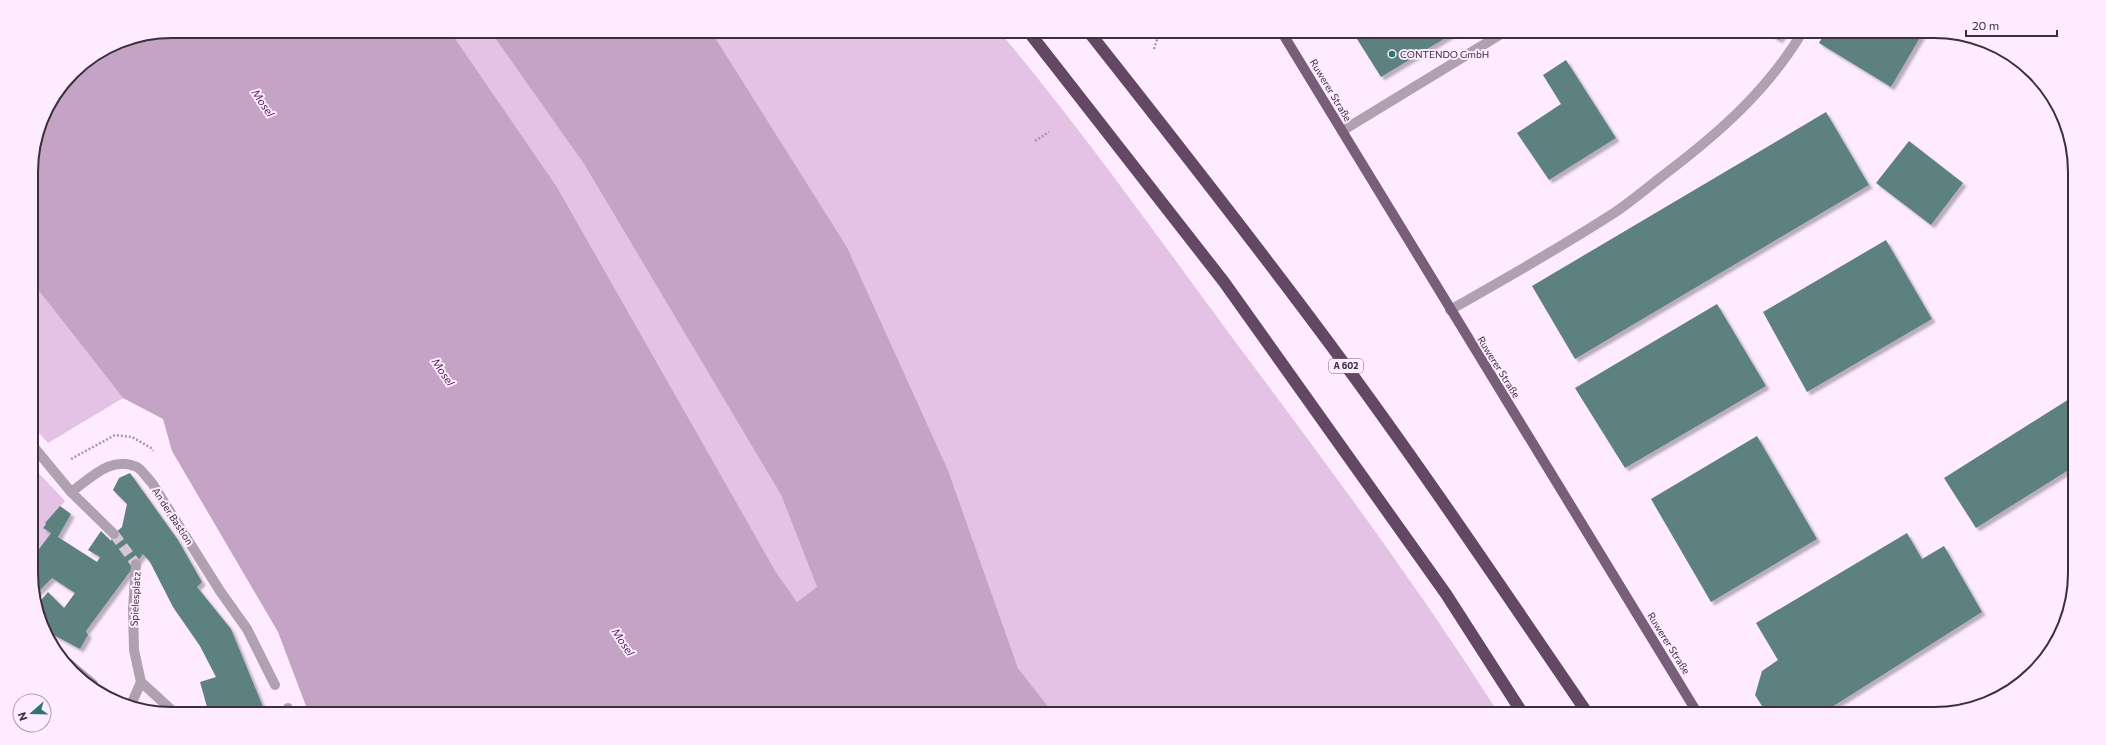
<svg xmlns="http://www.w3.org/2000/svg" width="2106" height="745" viewBox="0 0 2106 745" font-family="Commissioner,sans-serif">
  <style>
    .green { fill: #e3c2e5 }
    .water { fill: #c4a3c6 }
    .building { fill: #5c817f; filter: url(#shadow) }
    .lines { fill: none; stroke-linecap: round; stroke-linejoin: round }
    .minor-tunnel { stroke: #d7c6d7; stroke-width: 10; stroke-dasharray: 10 5; stroke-linecap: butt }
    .path { stroke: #a798a7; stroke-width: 2.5; stroke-dasharray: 2 2; stroke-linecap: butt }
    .minor { stroke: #b0a1b1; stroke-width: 10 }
    .major { stroke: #785e79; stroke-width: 10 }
    .highway { stroke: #644665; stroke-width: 12 }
    .poi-dot { fill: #2c7673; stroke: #feebff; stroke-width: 1.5 }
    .labels { text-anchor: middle; stroke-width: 4; stroke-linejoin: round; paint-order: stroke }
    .shield { fill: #feebff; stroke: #746874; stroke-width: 1 }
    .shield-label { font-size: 9px; font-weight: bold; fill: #393039 }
    .poi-label { font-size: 10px; fill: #393039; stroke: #feebff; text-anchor: start }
    .street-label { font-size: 10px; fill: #393039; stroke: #feebff }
    .water-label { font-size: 11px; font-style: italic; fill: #471d4a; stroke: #feebff }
    .rim { fill: none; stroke: #393039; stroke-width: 2 }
  </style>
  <defs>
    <filter id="shadow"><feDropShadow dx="3.5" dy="3.5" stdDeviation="1" flood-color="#0004"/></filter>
  </defs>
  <rect width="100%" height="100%" fill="#feebff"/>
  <!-- green -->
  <g class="green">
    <path d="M450,31H490L584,164L781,495L817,587L797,602L776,572L557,187Z"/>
    <path d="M711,31H999C1081,129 1155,233 1231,336C1323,459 1416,583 1499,714H1054L1018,668L948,470L847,247Z"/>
    <path d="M32,282L123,398L48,443L33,426Z"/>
    <path d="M33,467L65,501L45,523L46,524L43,528L51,533L33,557Z"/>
  </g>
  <!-- water -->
  <path class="water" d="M172,31H450L557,187L776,572L797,602L817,587L781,495L584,164L490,31H711L847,247L948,470L1018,668L1054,714H309L278,632L172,451L163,419L123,398L32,282L31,162L46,109L79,66L118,42Z"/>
  <!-- building -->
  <g class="building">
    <path d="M1352,31H1457L1381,77Z"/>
    <path d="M1765,31H1785L1779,40Z"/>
    <path d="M1826,31H1924L1891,87L1819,43Z"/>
    <path d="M1566,60L1616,138L1549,180L1517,133L1561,104L1543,75Z"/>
    <path d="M1826,112L1869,185L1575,359L1532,286Z"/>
    <path d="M1909,141L1963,183L1931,225L1876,183Z"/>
    <path d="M1886,240L1932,319L1807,392L1763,312Z"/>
    <path d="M1717,304L1766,386L1625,468L1575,388Z"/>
    <path d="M2074,396L2075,466L1976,528L1944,478Z"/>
    <path d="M1757,436L1817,539L1711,602L1651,499Z"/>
    <path d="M130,473L178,540L202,582L197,587L231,629L266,714H209L200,682L216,677L200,646L173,607L150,562L143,554L86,631L88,635L80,649L50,633L36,606L48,592L64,608L75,593L52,578L34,596L33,557L51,533L43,528L46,524L45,523L60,506L71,514L58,537L97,562L100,557L88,550L101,531L111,541L113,535L122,527L127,504L113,490L119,478Z"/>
    <path d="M1907,533L1922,559L1944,546L1982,612L1821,714H1809L1807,712L1804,714H1767L1755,695L1762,671L1778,660L1756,623Z"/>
  </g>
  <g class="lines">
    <!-- minor-tunnel -->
    <path class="minor-tunnel" d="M114,534L136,564"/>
    <!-- path -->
    <g class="path">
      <path d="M1154,49L1160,31"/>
      <path d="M1035,141L1049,132"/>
      <path d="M71,459L115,435L132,437L151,448L153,451"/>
    </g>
    <!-- minor -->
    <g class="minor">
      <path d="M1342,131L1506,31"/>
      <path d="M1450,310C1505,279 1561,247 1614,213C1632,201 1648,187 1665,174C1719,133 1768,90 1803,31"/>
      <path d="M33,446L71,492L114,534"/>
      <path d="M71,492C91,478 111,455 137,467C142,470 147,478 152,483L220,591L247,629L275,685"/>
      <path d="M136,564L133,609L134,650L141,682L176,714"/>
      <path d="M62,658L93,684"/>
      <path d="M130,707L141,682"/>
      <path d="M288,708L290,714"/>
    </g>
    <!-- major -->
    <path class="major" d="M1281,31L1698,714"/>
    <!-- highway -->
    <g class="highway">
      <path d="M1028,31L1224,282L1446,594L1523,714"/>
      <path d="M1088,31C1171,136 1253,240 1332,347C1421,467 1504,591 1588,714"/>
    </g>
  </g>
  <!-- markers -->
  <circle class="poi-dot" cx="1392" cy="54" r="4"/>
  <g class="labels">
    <!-- shield labels -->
    <rect class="shield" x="1329" y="359" width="34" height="14" rx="3"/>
    <g class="shield-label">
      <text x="1346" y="369">A 602</text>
    </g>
    <!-- poi labels -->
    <g class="poi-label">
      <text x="1400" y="58">CONTENDO GmbH</text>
    </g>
    <!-- street labels -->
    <g class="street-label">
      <text transform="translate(1331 90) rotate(59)" y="4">Ruwerer Straße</text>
      <text transform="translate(1499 367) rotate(58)" y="4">Ruwerer Straße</text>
      <text transform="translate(173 516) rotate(57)" y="4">An der Bastion</text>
      <text transform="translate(135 599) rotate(-87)" y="4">Spielesplatz</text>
      <text transform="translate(1669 643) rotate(58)" y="4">Ruwerer Straße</text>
    </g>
    <!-- water labels -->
    <g class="water-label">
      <text transform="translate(263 103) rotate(56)" y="4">Mosel</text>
      <text transform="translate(443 372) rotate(56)" y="4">Mosel</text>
      <text transform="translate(623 642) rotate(56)" y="4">Mosel</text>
    </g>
  </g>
  <!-- crop -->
  <path d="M0 0H2106V745H0ZM172 38H1934A134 134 0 0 1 2068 172V573A134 134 0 0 1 1934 707H172A134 134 0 0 1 38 573V172A134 134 0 0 1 172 38Z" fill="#feebff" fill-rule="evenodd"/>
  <path class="rim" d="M172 38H1934A134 134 0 0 1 2068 172V573A134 134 0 0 1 1934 707H172A134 134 0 0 1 38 573V172A134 134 0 0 1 172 38Z"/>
  <!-- north arrow -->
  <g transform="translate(32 713) rotate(250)"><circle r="19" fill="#feebff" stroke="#afa0b0"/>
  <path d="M0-3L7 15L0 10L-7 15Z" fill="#2c7673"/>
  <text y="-6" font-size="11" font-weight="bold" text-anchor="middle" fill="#393039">N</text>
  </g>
  <!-- scale -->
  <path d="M1966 30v6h91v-6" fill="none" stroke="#393039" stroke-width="2"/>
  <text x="1972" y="30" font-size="12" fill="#393039" stroke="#feebff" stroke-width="3" paint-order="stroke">20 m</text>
</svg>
